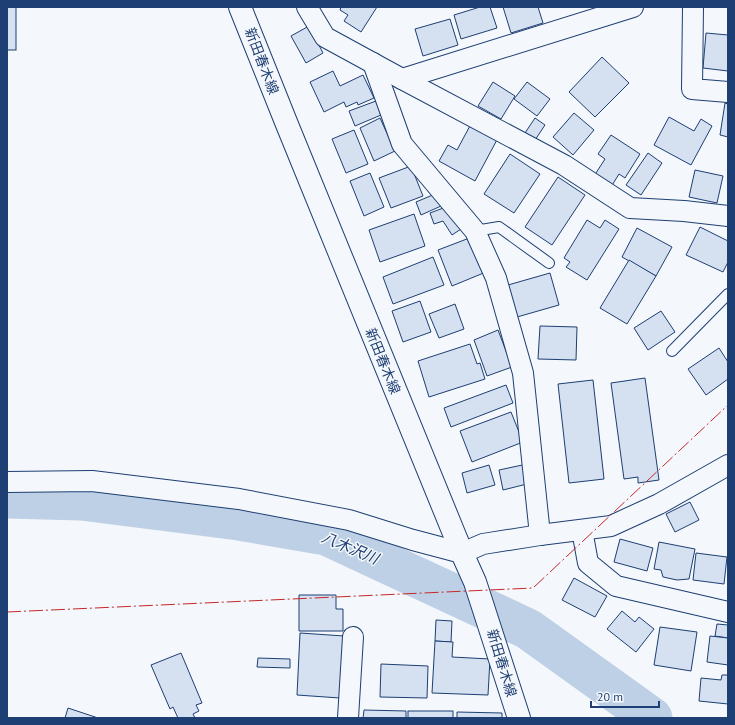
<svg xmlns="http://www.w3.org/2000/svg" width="735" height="725" viewBox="0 0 735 725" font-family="'PT Sans','Noto Sans JP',sans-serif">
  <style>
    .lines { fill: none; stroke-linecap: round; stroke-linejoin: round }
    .river { stroke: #bed0e5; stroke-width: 41 }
    .building { fill: #d5e0f0; stroke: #1d3f73 }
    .service-casing { stroke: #1d3f73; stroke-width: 12 }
    .minor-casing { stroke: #1d3f73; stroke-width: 22 }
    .secondary-casing { stroke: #1d3f73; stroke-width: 24 }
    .service { stroke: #f4f7fb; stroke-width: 10 }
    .minor { stroke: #f4f7fb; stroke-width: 20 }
    .secondary { stroke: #f4f7fb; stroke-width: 22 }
    .power { stroke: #c62828; stroke-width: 1; stroke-dasharray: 14 3 2 3; stroke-linecap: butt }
    .labels { text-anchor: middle; stroke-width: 3; stroke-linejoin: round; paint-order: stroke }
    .street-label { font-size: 14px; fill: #1d3f73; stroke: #f4f7fb }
    .water-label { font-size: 15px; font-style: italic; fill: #1d3f73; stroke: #f4f7fb }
  </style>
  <rect width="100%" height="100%" fill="#f4f7fb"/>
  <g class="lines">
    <!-- river -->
    <path class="river" d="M7,498L81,500L239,520L326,535L528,629L652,718"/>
  </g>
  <!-- building -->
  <g class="building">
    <rect x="7" y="7" width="9" height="43"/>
    <path d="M341,7H377L361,32L344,21L348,15L340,10Z"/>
    <path d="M480,7H490L497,28L461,39L454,15Z"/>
    <path d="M503,7H538L543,23L511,33Z"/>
    <path d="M450,19L458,45L423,56L415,29Z"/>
    <path d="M309,26L323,53L306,63L291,36Z"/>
    <path d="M706,33L728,35V71L703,68Z"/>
    <path d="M602,57L629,83L595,117L569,92Z"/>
    <path d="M333,71L340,86L363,75L374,98L358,105L357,102L346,107L344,102L324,112L310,82Z"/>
    <path d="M493,82L515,96L501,119L478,106Z"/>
    <path d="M527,82L550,99L537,116L514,99Z"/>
    <path d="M376,101L381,115L355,126L349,111Z"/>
    <path d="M725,103L728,104V137L720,135Z"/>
    <path d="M574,113L594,130L573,155L553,137Z"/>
    <path d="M669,117L694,131L701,119L712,126L691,165L654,145Z"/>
    <path d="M380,118L395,151L374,161L360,128Z"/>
    <path d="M535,118L545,125L535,140L525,133Z"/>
    <path d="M472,122L499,136L475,181L439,161L448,145L457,150Z"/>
    <path d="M354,130L368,164L346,173L332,139Z"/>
    <path d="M611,135L640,154L625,178L619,174L611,187L594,176L605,159L598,154Z"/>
    <path d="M648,153L662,163L641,195L626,185Z"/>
    <path d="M510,154L540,174L514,213L484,194Z"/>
    <path d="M411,166L423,196L391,208L379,178Z"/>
    <path d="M695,170L723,176L717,203L689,197Z"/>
    <path d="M370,173L384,207L364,216L350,181Z"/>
    <path d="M558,177L585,195L552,245L525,227Z"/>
    <path d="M435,194L441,206L421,215L416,202Z"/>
    <path d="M446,207L461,229L452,235L443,221L434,224L430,213Z"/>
    <path d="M414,214L425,246L380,262L369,230Z"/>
    <path d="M587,220L600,228L605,220L619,229L587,280L566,267L570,262L564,258Z"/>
    <path d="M700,227L728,241V262L723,272L686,255Z"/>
    <path d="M637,228L672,247L656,276L622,257Z"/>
    <path d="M472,237L486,272L452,286L438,250Z"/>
    <path d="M433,257L444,285L393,304L383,277Z"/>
    <path d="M629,260L656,276L627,324L600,308Z"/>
    <path d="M550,273L559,305L517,317L508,285Z"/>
    <path d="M420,301L431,332L403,342L392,311Z"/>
    <path d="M455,304L464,329L439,338L429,314Z"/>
    <path d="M661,311L675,332L648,350L634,328Z"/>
    <path d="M540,326L577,327L576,360L538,359Z"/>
    <path d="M498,330L512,367L487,376L474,340Z"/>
    <path d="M470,344L477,364L480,363L485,379L429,397L418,361Z"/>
    <path d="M719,348L728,362V379L706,395L688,369Z"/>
    <path d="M645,378L659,480L638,483V477L624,479L611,383Z"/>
    <path d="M593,380L604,479L569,483L558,384Z"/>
    <path d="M506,385L513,403L451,427L444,408Z"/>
    <path d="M511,412L523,442L472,462L460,431Z"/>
    <path d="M527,464L531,483L503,490L499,470Z"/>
    <path d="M489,465L495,485L467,493L462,473Z"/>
    <path d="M690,502L699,520L675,532L666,514Z"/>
    <path d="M620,539L653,548L647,571L614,562Z"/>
    <path d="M659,542L695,549L689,579L677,580L663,577L661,570L654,569Z"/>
    <path d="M696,553L727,557L724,584L693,580Z"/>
    <path d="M574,578L607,596L595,617L562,600Z"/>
    <path d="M299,595H336V609H343V631H299Z"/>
    <path d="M622,611L635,622L639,617L654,629L636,652L607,629Z"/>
    <path d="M436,620L452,621L451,642L435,641Z"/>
    <path d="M717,624L728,625V638L715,636Z"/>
    <path d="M660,627L697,632L691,671L654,665Z"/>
    <path d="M300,633L344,636L340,698L297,695Z"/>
    <path d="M710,636L728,638V665L707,662Z"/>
    <path d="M435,641L453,642L452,657L490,659L488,695L432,693Z"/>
    <path d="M181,653L202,703L196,705L199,711L193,714L195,718H178L173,707L170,709L151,665Z"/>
    <path d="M258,658L290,659V668L257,667Z"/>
    <path d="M381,664L428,666L427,698L380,697Z"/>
    <path d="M722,675H728V704L699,701L701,678L721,680Z"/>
    <path d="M68,708L98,718H65Z"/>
    <path d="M364,710L406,711V718H363Z"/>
    <rect x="408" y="711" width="45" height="7"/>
    <path d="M457,712L502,713V718H457Z"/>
  </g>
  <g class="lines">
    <!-- service casing -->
    <g class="service-casing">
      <g id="service">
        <path d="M475,231L499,227L549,263"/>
        <path d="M672,351L728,294"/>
      </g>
    </g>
    <!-- minor casing -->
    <g class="minor-casing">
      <g id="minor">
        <path d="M307,7L325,37L402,79L633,7"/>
        <path d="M693,7L692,89L728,92"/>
        <path d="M373,63L402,144L475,231L496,278L523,373L540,535"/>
        <path d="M402,79L564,165L630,208L684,211L728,216"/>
        <path d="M7,482L92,481L239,499L349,520L413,540L462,553L483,544L540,535L611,526L659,504L728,465"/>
        <path d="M582,530L588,563L616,586L728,612"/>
        <path d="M348,718L353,637"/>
      </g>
    </g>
    <!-- secondary casing -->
    <g class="secondary-casing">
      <path id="secondary" d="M240,7L286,122L462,553L475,582L519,718"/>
    </g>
    <!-- service -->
    <use href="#service" class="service"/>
    <!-- minor -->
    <use href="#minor" class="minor"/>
    <!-- secondary -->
    <use href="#secondary" class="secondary"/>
    <!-- power -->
    <path class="power" d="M7,612L533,588L728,405"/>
  </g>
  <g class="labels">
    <!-- street labels -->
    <g class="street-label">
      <text transform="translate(262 61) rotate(69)" y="5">新田春木線</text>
      <text transform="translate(383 361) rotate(68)" y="5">新田春木線</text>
      <text transform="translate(502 663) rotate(73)" y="5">新田春木線</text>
    </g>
    <!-- water labels -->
    <g class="water-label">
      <text transform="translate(350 548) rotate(23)" y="5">八木沢川</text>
    </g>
  </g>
  <!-- border -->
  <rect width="735" height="725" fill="none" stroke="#1d3f73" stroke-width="16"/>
  <!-- scale -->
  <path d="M591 701v6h68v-6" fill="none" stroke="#1d3f73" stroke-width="2"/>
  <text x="597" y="701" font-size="12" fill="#1d3f73" stroke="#f4f7fb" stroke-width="3" paint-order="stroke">20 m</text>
</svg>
